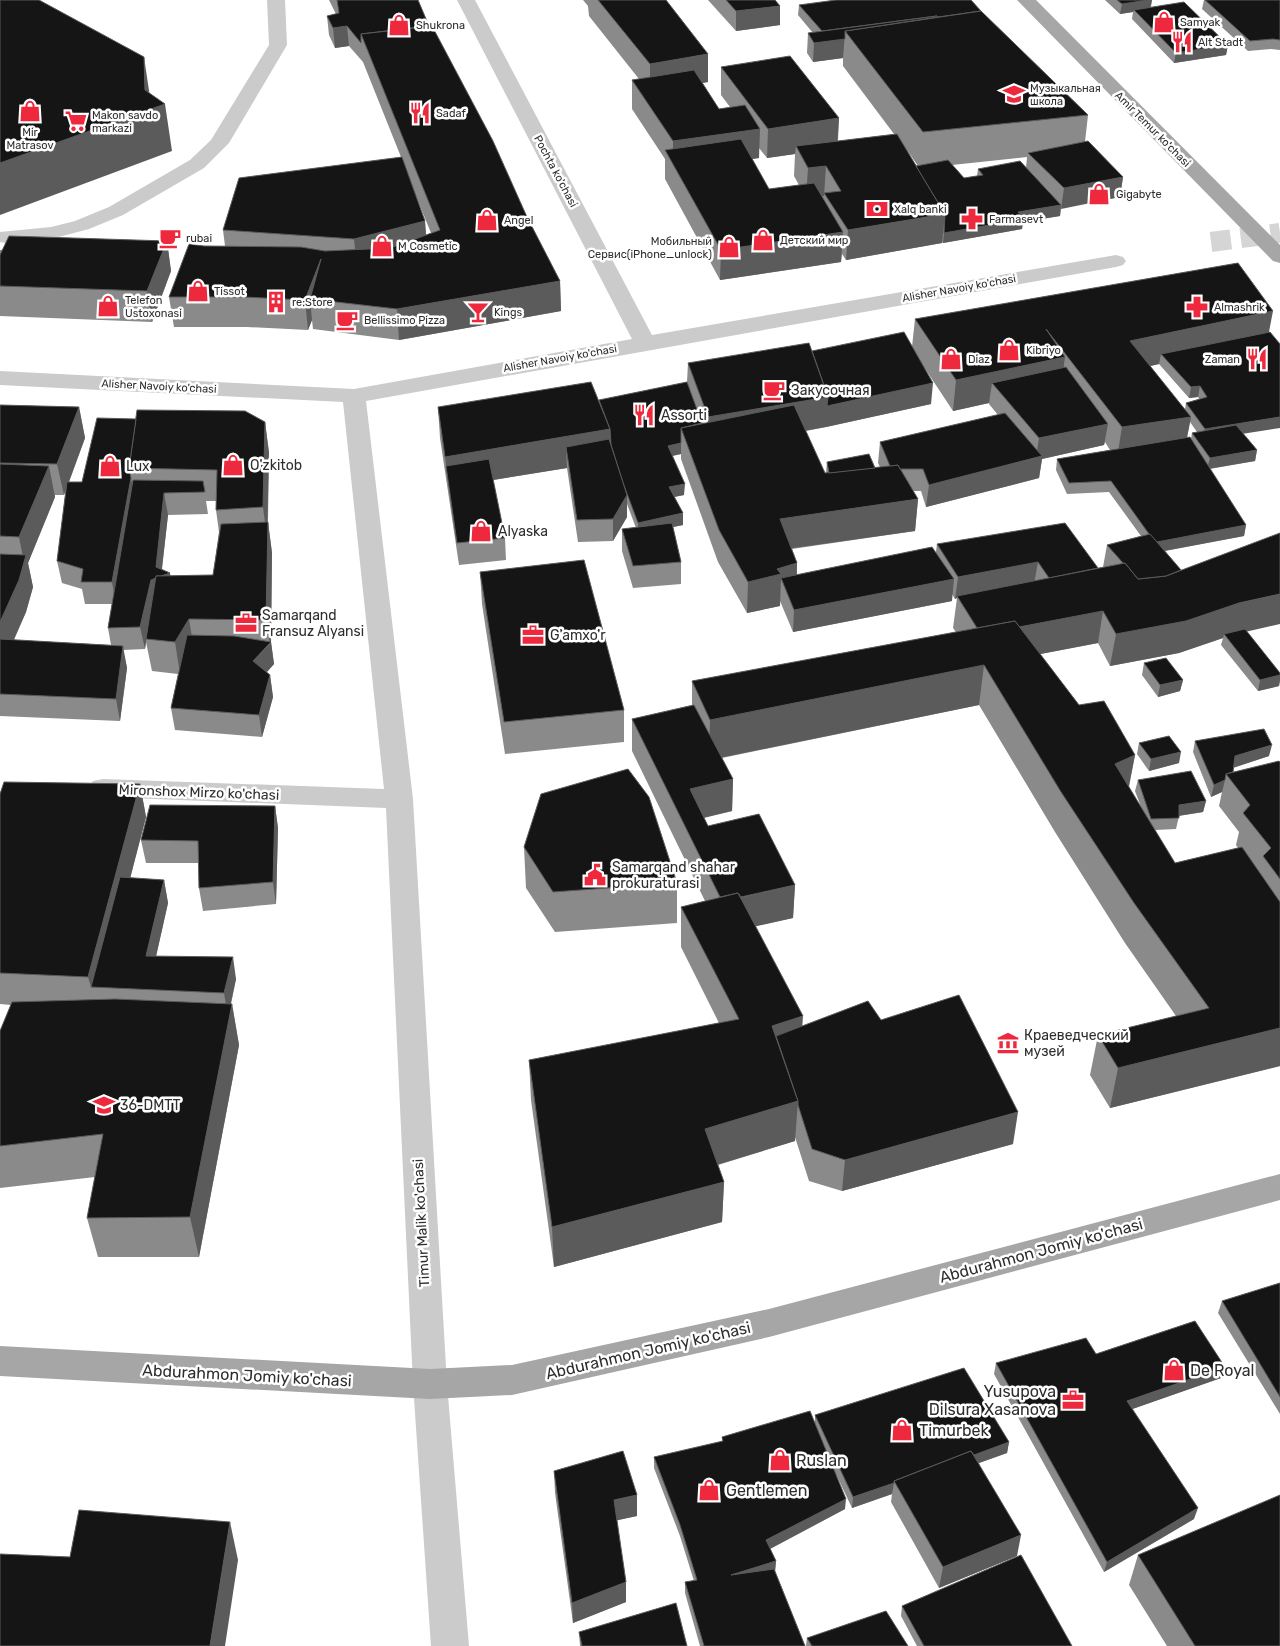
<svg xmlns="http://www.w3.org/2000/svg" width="1280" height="1646" viewBox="0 0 1280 1646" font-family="Rubik,sans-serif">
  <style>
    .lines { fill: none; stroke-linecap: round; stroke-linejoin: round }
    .minor-tunnel { stroke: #d5d5d5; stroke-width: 20; stroke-dasharray: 20 10; stroke-linecap: butt }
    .minor { fill: #cbcbcb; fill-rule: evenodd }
    .major { fill: #a6a6a6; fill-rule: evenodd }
    .wall { fill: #8a8a8a; fill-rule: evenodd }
    .shaded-wall { fill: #5b5b5b }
    .building { fill: #151515; stroke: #5b5b5b }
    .labels { text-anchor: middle; stroke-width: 5; stroke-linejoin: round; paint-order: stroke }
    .far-poi-label { font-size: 11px; fill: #2e2e2e; stroke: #fff; text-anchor: start }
    .far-street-label { font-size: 11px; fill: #2e2e2e; stroke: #fff }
    .poi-label { font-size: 14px; fill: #2e2e2e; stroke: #fff; text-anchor: start }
    .street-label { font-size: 14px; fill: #2e2e2e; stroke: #fff }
    .near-street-label { font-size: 16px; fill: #2e2e2e; stroke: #fff }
    .near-poi-label { font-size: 16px; fill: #2e2e2e; stroke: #fff; text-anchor: start }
  </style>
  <rect width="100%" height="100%" fill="#fff"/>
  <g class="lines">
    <!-- minor-tunnel -->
    <path class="minor-tunnel" d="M1211,242L1280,233"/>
    <!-- minor -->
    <g class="minor">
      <path d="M267,0H285L287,45L229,143L204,168L123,215L89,229L51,239L6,243L0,242V232L51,227L75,221L109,207L190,160L211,140L269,45Z"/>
      <path d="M457,0H475L652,335L1116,255L1123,257L1126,261L1123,265L1116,267L366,401L413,799L447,1384L469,1646H431L413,1384L386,808L103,797L93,795L89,788L93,781L103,779L384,789L343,402L0,385V371L354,389L632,339Z"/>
    </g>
    <!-- major -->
    <g class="major">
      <path d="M1017,0H1036L1280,245V263L1273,261Z"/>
      <path d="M1280,1174V1200L769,1337L512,1395L430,1399L0,1376V1346L430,1369L512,1365L769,1309Z"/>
    </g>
  </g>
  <!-- wall -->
  <g class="wall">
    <path d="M329,0H418L429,26L527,217L560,281L561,311L399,340L313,329L312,320L308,330L247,327H174L169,297L204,246H225L223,230L401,157L363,62L349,46L335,48L329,35L327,16L336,14ZM414,191L431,233L426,235L425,221Z"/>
    <path d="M583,0H666L708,82L702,83L719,109L730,107L721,95V67L839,118L838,141L894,134L843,66V58L813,62L807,53L808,33H813L798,15L799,5L981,11L1088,115L1085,142L1123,177L1120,197L1061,208L1060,216L1023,222L1022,229L943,243L942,242V243L846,260L842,254L841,262L720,280L665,179V159L632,109V80L639,79L589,16L588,6ZM759,148L767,158L795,154L794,176L799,185L769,189L752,159L759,158ZM907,150L918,166H916ZM1027,157L1026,168L978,169L977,176L964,178L952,165Z"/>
    <path d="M708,0H775L780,25L736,31Z"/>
    <path d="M1105,0H1152L1151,7L1228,45L1226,55L1174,63L1132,19L1133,12L1120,14Z"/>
    <path d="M1204,0H1280V50L1271,49L1248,51L1202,9Z"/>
    <path d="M167,241L171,271L152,322L0,316V250Z"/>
    <path d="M1238,263L1243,434L1257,450L1255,461L1210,469L1246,525L1244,536L1165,551L1181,570L1247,632L1280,673V680L1279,686L1258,691L1221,645L1223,638L1179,653L1110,666L1098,643L1040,654L1079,705L1135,755L1129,787L1141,807L1135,791L1138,780L1206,801L1203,812L1179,816L1176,829L1155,830L1175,863L1238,848L1236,845L1239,832L1219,806L1222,792L1211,797L1193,752L1195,741L1269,756L1234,767L1233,772L1280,762V1066L1110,1108L1090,1075L1098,1035L1176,1016L1125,943L1055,832L979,705L722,758L733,779L732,811L704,818L708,826L795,885L793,918L755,926L802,1026L881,1020L1013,1144L842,1191L809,1181L795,1137V1141L718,1165L724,1182L722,1222L554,1267L531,1100L529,1060L719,1023L681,947V907L705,901L632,751V719L692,705V681L956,632L953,628L957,598L955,599L952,594V601L793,632L780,601V606L747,613L718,562L681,459V454L672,456L684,495L674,497L683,525L673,527L681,562V584L633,588L622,551V529L636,528L627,504V517L613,541L578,542L567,468L493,480L505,538L506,560L459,565L440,438L438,407L599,400L687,382L688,363L812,351L912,347L915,319ZM1159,364L1189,398L1198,397L1199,399L1186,403L1185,410L1150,366ZM924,367L953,411L989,403V404L998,415L880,442L878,463L880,467L875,468L827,462L826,473H825L806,431L826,427L931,404ZM1190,422L1197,432L1192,433L1191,439L1187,437ZM1105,442L1110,450L1057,459L1056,470L1067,494L1109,492L1141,536L1107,545L1103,567L1098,568L937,544L936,552L797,575V563L792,549L915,531L918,499L913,491H921L926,507L1039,478L1042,459L1104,445Z"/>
    <path d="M0,405L79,407L85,438L69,482H82L265,422L269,453L268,522L272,553L271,642L274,664L267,672L270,675L273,697L262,737L175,730L171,708L178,674L152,671L146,642L145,649L123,650L127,668L120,721L0,716ZM66,488L57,561L62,583L82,589L85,604H112L108,628L111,645L14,640L26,612L33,587L28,563L55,497V495H64ZM206,501H216V510L219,532L213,575L170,576L162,569L168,515L208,514Z"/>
    <path d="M480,572L624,710V742L505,754L482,604Z"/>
    <path d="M1144,663L1183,680L1180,691L1158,697L1142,675Z"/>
    <path d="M1139,743L1179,763L1149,771L1137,754Z"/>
    <path d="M140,784L146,817L130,878L164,880L168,903L156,956L236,979L231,1004H232L239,1045L199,1257H98L87,1218L95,1177L0,1188V1031L11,1005L0,1004V794Z"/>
    <path d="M275,806L278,828L276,904L203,911L199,888V863H146L141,840Z"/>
    <path d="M524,847L677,883V923L555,932L526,888Z"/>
    <path d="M1280,1283V1414L1218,1313L1222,1301Z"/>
    <path d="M1096,1354L1225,1367L1221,1378L1132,1409L1194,1519L1104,1572L994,1374L996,1363Z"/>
    <path d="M815,1415L1009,1442L1007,1453L979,1463L1017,1556L939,1588L891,1502L892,1494L852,1508L836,1474L845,1509L770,1549L776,1561L775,1571L805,1646H700L685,1593V1582L694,1581L680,1536L654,1468V1457L722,1442V1437L815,1421Z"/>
    <path d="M554,1471L637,1495V1516L617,1520L626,1602L573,1623L555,1493Z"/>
    <path d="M1138,1555L1280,1646H1167L1129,1585Z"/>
    <path d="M902,1606L1072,1646H917L901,1616Z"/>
    <path d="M579,1632L687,1646H580Z"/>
    <path d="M807,1638L908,1646H806Z"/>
  </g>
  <!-- shaded-wall -->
  <g class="shaded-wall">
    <path d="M1148,0H1152L1150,9L1134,10L1133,12L1120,14L1122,4Z"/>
    <path d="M780,6V25L736,31V11Z"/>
    <path d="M347,26L349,46L335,48L333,28Z"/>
    <path d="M845,33L843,58L813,62L814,43Z"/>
    <path d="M1228,45L1226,55L1174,63L1176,53Z"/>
    <path d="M708,54V82L650,92V64Z"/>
    <path d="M144,57L151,104H165L172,151L0,215V163L145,90Z"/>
    <path d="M839,118L837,147L796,146L795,154L767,158L768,129Z"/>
    <path d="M760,129L759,158L676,170L673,164V141Z"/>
    <path d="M826,166L824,196L806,198L808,168Z"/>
    <path d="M1123,177L1120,197L1061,209L1064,188Z"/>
    <path d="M1061,205L1060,216L1023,222L1022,229L943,243L944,233L1018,212Z"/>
    <path d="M945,214L942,243L846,260L848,230Z"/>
    <path d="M425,221L427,251L357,269L354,239Z"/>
    <path d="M843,232L841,262L720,280L721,250Z"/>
    <path d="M167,241L171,271L152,322L147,291Z"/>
    <path d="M321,259L310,299L312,320L308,330L305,300Z"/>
    <path d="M560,281L561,311L399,340L397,309Z"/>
    <path d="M1273,311L1267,342L1161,354L1159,364L1125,372L1130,341Z"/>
    <path d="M1065,357L1061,387L992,383L989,403L953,411L956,380Z"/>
    <path d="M933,383L931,404L826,427L707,448L708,417L828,397Z"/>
    <path d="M1200,386L1198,397L1189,398L1191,387Z"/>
    <path d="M79,407L85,438L64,495L57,464Z"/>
    <path d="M1191,417L1185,448L1117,458L1122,427Z"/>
    <path d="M1280,417V428L1203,440L1205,429Z"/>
    <path d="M265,422L269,453L267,538L263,507Z"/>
    <path d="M1108,424L1104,445L1042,459L1039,478L926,507L929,485L1036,458L1039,438Z"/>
    <path d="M610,429L611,460L566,447L567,468L449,487L445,457Z"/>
    <path d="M681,443V454L667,457L668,446Z"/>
    <path d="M1257,450L1255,461L1207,469L1210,458Z"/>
    <path d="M49,466L55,497L28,563L33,587L26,612L5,659L0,665V622L24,562L19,537Z"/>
    <path d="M131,478L135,499L116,604L112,582Z"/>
    <path d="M685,484L684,495L669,498V487Z"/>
    <path d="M164,493L168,515L161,576L170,573L174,595L146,639V642L145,649L140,627L151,580L156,567Z"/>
    <path d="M627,495V517L613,541V519Z"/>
    <path d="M918,499L915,531L779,550L780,519Z"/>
    <path d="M683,513V525L638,534V523Z"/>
    <path d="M268,522L272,553L271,642L274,664L257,683L253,661L270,644L266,620Z"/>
    <path d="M1246,525L1244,536L1153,553L1155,542Z"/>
    <path d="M1038,562L1034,584L957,596V598L955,599L958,577Z"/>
    <path d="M797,563L796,594L781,579L780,606L747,613L748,582L777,569Z"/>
    <path d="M954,579L952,601L793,632L794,610Z"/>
    <path d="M1280,594V624L1232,635L1224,634L1223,638L1179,653L1110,666L1116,634L1239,603Z"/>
    <path d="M1103,611L1098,643L984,665L979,705L709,760L710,720L981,634Z"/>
    <path d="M189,619L194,650L180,674L175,642Z"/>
    <path d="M123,646L127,668L120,721L116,699Z"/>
    <path d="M270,675L273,697L262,737L259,715Z"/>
    <path d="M1280,675V680L1279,686L1258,691L1260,680Z"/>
    <path d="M1183,680L1180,691L1158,697L1160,685Z"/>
    <path d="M1272,745L1269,756L1233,768L1235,756Z"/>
    <path d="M1181,752L1179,763L1149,771L1151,759Z"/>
    <path d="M1135,755L1127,795L1115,764Z"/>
    <path d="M733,779L732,811L689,821L690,789Z"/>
    <path d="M1225,780L1222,792L1211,797L1214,785Z"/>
    <path d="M140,784L146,817L102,987H91L88,977Z"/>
    <path d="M1206,801L1203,812L1177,816L1179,805Z"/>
    <path d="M275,806L278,828L276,904L273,882Z"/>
    <path d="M164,880L168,903L151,979L146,956Z"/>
    <path d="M795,885L793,918L721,934L722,902Z"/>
    <path d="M233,957L236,979L228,1016L224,993Z"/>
    <path d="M232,1004L239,1045L199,1257L190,1217Z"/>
    <path d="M803,1016L800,1057L774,1065L772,1026Z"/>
    <path d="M1280,1028V1066L1110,1108L1118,1068Z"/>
    <path d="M798,1101L795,1141L703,1169L705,1129Z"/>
    <path d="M1018,1112L1013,1144L842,1191L845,1160Z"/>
    <path d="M724,1182L722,1222L554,1267L552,1227Z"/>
    <path d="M1225,1367L1221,1378L1124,1412L1127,1401Z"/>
    <path d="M1009,1442L1007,1453L900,1491L895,1483Z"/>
    <path d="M894,1483L892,1494L852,1508L853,1497Z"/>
    <path d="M637,1495V1516L614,1521V1500Z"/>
    <path d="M846,1499L845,1509L766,1551V1540Z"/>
    <path d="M1198,1508L1194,1519L1104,1572L1107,1562Z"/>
    <path d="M230,1522L238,1560L225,1646H210Z"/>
    <path d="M1021,1535L1017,1556L939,1588L943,1567Z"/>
    <path d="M776,1561L775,1572L731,1575Z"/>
    <path d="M626,1582V1602L573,1623L572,1603Z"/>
  </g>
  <!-- building -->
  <g class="building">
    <path d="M0,0H39L144,57L145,90L165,104L0,163Z"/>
    <path d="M337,0H418L429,26L361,34V43L347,26L333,28L327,16L339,13Z"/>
    <path d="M598,0H666L708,54L650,64Z"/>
    <path d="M726,0H775L780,6L736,11Z"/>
    <path d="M836,0H971L981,11L938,17L937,16L822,31L799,5Z"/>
    <path d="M1117,0H1148L1122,4Z"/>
    <path d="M1205,0H1280V40L1273,39L1250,41Z"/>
    <path d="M1184,2L1228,45L1176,53L1134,10Z"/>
    <path d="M981,11L1088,115L923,132L845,31Z"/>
    <path d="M937,16L938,17L845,31V39L814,43L808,33Z"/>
    <path d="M432,26L493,141L527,217L560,281L397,309L310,299L321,259L305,300L243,297H169L189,244L204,246L301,247L325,251L390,248L440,230L361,34Z"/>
    <path d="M790,56L839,118L768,129L721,67Z"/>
    <path d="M694,70L719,109L745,105L760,129L673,141L632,80Z"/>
    <path d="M897,134L945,214L848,230L824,193L841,191L826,166L808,168L796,146Z"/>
    <path d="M741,139L769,189L814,183L843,232L721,250L665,150Z"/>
    <path d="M1088,141L1123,177L1064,188L1028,153Z"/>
    <path d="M402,157L425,221L354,239L223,230L239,178Z"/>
    <path d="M948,160L964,178L983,175L978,169L1020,161L1061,205L1018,212L1024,219L944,233L945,214L916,166Z"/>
    <path d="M9,236L167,241L147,291L0,286V255Z"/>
    <path d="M1238,263L1273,311L1130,341L1191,417L1122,427L1046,329L1065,357L956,380L915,319Z"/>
    <path d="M904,332L933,383L827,406L828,397L812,351Z"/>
    <path d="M1270,332L1280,344V417L1205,429L1186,403L1207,397L1200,386L1191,387L1161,354Z"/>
    <path d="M809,343L828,397L708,417L688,363Z"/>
    <path d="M1066,367L1108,424L1039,438L992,383Z"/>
    <path d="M591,382L610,429L445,457L438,407Z"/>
    <path d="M687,382L702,423L681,428V443L668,446L685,484L669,487L683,513L638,523L623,483L611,445L610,429L599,400Z"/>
    <path d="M0,405L79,407L57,464L0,463Z"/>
    <path d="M794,405L825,473L898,465L918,499L780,519L797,563L777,569L781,574L748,582L719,530L681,428Z"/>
    <path d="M137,410L245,411L265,422L263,507L216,510L217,470L129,468Z"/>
    <path d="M1005,413L1042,456L929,485L923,469H900L898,465L890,466L880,442Z"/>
    <path d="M97,418L136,419L129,468L131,478L112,582H81L83,569L57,561L67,482H82Z"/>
    <path d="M1236,425L1257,450L1210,458L1192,433Z"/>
    <path d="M1190,437L1246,525L1157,542L1149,534L1111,481L1069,483L1057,459Z"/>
    <path d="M609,439L627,495L613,519L577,520L566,447Z"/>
    <path d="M869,454L875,468L829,473L827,462Z"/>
    <path d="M489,459L505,538L457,543L446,466Z"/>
    <path d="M0,464L49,466L19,537L0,536Z"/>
    <path d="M133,480L203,481L205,492L164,493L156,567L170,573L161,576H156V578L151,580L140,627L108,628Z"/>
    <path d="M268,522L266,620L189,619L175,642L146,639L156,576L213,575L221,524Z"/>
    <path d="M672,523L681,562L633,566L622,529Z"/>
    <path d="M1065,523L1098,568L1049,578L1038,562L958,577L937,544Z"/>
    <path d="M1280,533V594L1239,603L1186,621L1116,634L1103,611L1019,627L1015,621L977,628L957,596L1125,563L1138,579L1166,576Z"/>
    <path d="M1150,534L1181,570L1166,576L1138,579L1125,563H1123L1107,545Z"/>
    <path d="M932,547L954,579L794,610L781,578Z"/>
    <path d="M0,554L26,555L19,580L0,622Z"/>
    <path d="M584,560L624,710L504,722L480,572Z"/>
    <path d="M1015,621L1079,705L1104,701L1135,755L1115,764L1175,863L1242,847L1280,902V1028L1118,1068L1098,1035L1209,1008L1134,903L1061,792L984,665L710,720L692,681Z"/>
    <path d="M1245,629L1280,673V675L1260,680L1224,634Z"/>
    <path d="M187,635L234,636L271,642L253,661L270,675L259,715L171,708Z"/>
    <path d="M0,639L123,646L116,699L0,694Z"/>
    <path d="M1166,658L1183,680L1160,685L1144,663Z"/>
    <path d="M694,705L733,779L690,789L708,826L759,814L795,885L741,897L738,893L720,897L632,719Z"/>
    <path d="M1264,729L1272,745L1235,756L1233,772L1226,774L1225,780L1214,785L1195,741Z"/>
    <path d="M1169,736L1181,752L1151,759L1139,743Z"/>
    <path d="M1279,761L1280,762V879L1263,856L1271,848L1243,813L1250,805L1226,774Z"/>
    <path d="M628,769L649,797L677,883L553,892L524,847L541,794Z"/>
    <path d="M1191,771L1206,801L1179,805V818L1151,819L1138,780Z"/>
    <path d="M4,782L140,784L88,977L0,973V794Z"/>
    <path d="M150,805L275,806L273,882L199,888L198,841L141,840Z"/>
    <path d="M120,877L164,880L146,956L233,957L224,993L91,987Z"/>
    <path d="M738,893L803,1016L772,1026L798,1101L705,1129L724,1182L552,1227L529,1060L739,1019L681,907Z"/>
    <path d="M959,995L1018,1112L845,1160L812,1149L798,1105V1101L776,1036L868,1001L881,1020Z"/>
    <path d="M115,999L232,1004L190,1217L87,1218L103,1134L0,1146V1031L12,1002Z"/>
    <path d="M1280,1283V1397L1222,1301Z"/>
    <path d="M1195,1321L1225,1367L1127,1401L1198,1508L1107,1562L996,1363L1086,1338L1096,1354Z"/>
    <path d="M964,1368L1009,1442L974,1455L971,1451L894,1481V1483L853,1497L815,1415Z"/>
    <path d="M810,1411L846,1499L766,1540L776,1561L731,1575L774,1569L805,1646H704L685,1582L697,1580L680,1525L654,1457L723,1441L722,1437Z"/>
    <path d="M623,1451L637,1495L614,1500L626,1582L572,1603L554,1471Z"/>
    <path d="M971,1451L1021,1535L943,1567L894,1481Z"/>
    <path d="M1280,1495V1646H1195L1138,1555Z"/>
    <path d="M79,1510L230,1522L210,1646H0V1554L70,1557Z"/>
    <path d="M1021,1555L1072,1646H924L902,1606Z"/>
    <path d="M676,1603L687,1646H582L579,1632Z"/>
    <path d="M886,1611L908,1646H812L807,1638Z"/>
  </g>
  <!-- icons -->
  <defs>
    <g id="shop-bare" transform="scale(1.725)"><path d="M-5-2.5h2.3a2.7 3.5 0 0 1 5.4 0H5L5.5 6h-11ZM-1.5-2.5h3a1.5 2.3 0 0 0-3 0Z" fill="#ee283d" stroke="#fff" stroke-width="2.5" paint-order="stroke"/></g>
    <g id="restaurant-bare" transform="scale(1.725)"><path d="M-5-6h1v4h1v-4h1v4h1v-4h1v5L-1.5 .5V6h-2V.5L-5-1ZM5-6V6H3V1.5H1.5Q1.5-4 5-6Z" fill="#ee283d" stroke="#fff" stroke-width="2.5" paint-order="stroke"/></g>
    <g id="school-bare" transform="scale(1.725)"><path d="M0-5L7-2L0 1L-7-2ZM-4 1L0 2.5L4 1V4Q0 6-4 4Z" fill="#ee283d" stroke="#fff" stroke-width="2.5" paint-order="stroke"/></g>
    <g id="supermarket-bare" transform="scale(1.725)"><path d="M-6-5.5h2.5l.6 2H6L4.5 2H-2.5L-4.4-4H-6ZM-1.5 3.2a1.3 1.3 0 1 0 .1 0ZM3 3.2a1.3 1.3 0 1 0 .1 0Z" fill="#ee283d" stroke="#fff" stroke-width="2.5" paint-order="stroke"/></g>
    <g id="bank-bare" transform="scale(1.725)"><path d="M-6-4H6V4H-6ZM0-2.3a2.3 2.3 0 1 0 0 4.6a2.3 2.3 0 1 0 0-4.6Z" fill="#ee283d" stroke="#fff" stroke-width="2.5" paint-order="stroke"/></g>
    <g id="pharmacy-bare" transform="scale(1.725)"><path d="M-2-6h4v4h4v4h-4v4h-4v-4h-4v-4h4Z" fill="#ee283d" stroke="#fff" stroke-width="2.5" paint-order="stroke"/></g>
    <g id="cafe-bare" transform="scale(1.725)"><path d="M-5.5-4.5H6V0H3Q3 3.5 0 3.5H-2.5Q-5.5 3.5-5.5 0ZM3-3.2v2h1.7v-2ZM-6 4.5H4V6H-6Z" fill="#ee283d" stroke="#fff" stroke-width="2.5" paint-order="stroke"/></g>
    <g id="building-bare" transform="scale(1.725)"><path d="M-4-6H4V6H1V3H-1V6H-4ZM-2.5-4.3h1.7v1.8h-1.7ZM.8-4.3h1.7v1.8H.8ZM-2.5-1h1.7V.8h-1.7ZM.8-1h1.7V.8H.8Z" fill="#ee283d" stroke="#fff" stroke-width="2.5" paint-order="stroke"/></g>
    <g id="bar-bare" transform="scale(1.725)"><path d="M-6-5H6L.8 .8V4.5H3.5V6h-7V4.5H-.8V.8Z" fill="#ee283d" stroke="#fff" stroke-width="2.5" paint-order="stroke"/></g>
    <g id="office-bare" transform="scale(1.725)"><path d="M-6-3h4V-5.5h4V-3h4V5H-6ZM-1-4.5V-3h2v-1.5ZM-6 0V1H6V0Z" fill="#ee283d" stroke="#fff" stroke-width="2.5" paint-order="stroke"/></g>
    <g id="civic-bare" transform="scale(1.725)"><path d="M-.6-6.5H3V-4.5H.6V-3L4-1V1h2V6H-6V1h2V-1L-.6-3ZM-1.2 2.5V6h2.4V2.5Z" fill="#ee283d" stroke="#fff" stroke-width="2.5" paint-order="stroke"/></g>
    <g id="museum-bare" transform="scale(1.725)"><path d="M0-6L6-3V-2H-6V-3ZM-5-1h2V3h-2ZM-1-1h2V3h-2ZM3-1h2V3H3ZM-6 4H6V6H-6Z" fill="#ee283d" stroke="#fff" stroke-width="2.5" paint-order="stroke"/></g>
  </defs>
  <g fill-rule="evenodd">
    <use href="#shop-bare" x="1164" y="22"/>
    <use href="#shop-bare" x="399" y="25"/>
    <use href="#restaurant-bare" x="1182" y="42"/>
    <use href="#school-bare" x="1014" y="94"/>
    <use href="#shop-bare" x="30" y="111"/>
    <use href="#restaurant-bare" x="420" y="113"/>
    <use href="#supermarket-bare" x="76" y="121"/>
    <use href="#shop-bare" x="1099" y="194"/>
    <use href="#bank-bare" x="877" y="209"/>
    <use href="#pharmacy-bare" x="972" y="219"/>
    <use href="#shop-bare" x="487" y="220"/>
    <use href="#cafe-bare" x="170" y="238"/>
    <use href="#shop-bare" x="763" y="240"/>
    <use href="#shop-bare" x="382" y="246"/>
    <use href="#shop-bare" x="729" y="247"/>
    <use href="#shop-bare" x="198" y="291"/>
    <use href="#building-bare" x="276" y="302"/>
    <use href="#shop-bare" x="108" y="306"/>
    <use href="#pharmacy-bare" x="1197" y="307"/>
    <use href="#bar-bare" x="478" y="312"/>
    <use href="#cafe-bare" x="347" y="320"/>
    <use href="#shop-bare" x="1009" y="350"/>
    <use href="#shop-bare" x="951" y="359"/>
    <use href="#restaurant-bare" x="1257" y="359"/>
    <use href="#cafe-bare" x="774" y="390"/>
    <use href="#restaurant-bare" x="644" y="415"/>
    <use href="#shop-bare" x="233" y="465"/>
    <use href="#shop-bare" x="110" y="466"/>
    <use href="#shop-bare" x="481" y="531"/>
    <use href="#office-bare" x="246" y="623"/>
    <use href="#office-bare" x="533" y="635"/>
    <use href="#civic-bare" x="595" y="875"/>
    <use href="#museum-bare" x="1008" y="1043"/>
    <use href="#school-bare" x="104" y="1105"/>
    <use href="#shop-bare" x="1174" y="1370"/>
    <use href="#office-bare" x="1073" y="1400"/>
    <use href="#shop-bare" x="902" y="1430"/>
    <use href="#shop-bare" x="780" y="1460"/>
    <use href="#shop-bare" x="709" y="1490"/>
  </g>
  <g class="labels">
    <!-- far-poi labels -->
    <g class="far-poi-label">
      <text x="1180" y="26">Samyak</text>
      <text x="416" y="29">Shukrona</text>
      <text x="1198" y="46">Alt Stadt</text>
      <text x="1030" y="92">Музыкальная<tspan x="1030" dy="13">школа</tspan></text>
      <text x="436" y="117">Sadaf</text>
      <text x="92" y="119">Makon savdo<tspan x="92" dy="13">markazi</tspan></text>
      <text x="30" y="136" text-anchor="middle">Mir<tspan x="30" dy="13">Matrasov</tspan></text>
      <text x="1116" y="198">Gigabyte</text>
      <text x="894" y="213">Xalq banki</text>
      <text x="989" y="223">Farmasevt</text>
      <text x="504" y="224">Angel</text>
      <text x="186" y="242">rubai</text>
      <text x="780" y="244">Детский мир</text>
      <text x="712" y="245" text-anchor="end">Мобильный<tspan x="712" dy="13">Сервис(iPhone_unlock)</tspan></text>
      <text x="398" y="250">M Cosmetic</text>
      <text x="214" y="295">Tissot</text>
      <text x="125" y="304">Telefon<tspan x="125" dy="13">Ustoxonasi</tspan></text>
      <text x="292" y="306">re:Store</text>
      <text x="1214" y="311">Almashrik</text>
      <text x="494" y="316">Kings</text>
      <text x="364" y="324">Bellissimo Pizza</text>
      <text x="1026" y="354">Kibriyo</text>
      <text x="968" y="363">Diaz</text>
      <text x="1240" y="363" text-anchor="end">Zaman</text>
    </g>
    <!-- far-street labels -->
    <g class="far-street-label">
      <text transform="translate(1153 129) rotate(45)" y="4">Amir Temur ko'chasi</text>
      <text transform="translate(556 171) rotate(62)" y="4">Pochta ko'chasi</text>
      <text transform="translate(959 288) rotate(-10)" y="4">Alisher Navoiy ko'chasi</text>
      <text transform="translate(560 358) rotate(-10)" y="4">Alisher Navoiy ko'chasi</text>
      <text transform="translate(159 386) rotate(3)" y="4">Alisher Navoiy ko'chasi</text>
    </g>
    <!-- poi labels -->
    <g class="poi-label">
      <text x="791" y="395">Закусочная</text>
      <text x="661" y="420">Assorti</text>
      <text x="250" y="470">O'zkitob</text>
      <text x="126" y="471">Lux</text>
      <text x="498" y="536">Alyaska</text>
      <text x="262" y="620">Samarqand<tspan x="262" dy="16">Fransuz Alyansi</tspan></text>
      <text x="550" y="640">G'amxo'r</text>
      <text x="612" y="872">Samarqand shahar<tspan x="612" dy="16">prokuraturasi</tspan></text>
      <text x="1024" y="1040">Краеведческий<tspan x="1024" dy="16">музей</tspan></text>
      <text x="120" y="1110">36-DMTT</text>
    </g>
    <!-- street labels -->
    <g class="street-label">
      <text transform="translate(199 792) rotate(2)" y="5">Mironshox Mirzo ko'chasi</text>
      <text transform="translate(421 1223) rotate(-93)" y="5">Timur Malik ko'chasi</text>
    </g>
    <!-- near-street labels -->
    <g class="near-street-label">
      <text transform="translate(1041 1250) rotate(-15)" y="6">Abdurahmon Jomiy ko'chasi</text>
      <text transform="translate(648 1350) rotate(-13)" y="6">Abdurahmon Jomiy ko'chasi</text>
      <text transform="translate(247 1375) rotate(3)" y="6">Abdurahmon Jomiy ko'chasi</text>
    </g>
    <!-- near-poi labels -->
    <g class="near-poi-label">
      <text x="1190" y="1376">De Royal</text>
      <text x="1056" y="1397" text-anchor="end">Yusupova<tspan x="1056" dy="18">Dilsura Xasanova</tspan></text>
      <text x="919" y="1436">Timurbek</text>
      <text x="796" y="1466">Ruslan</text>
      <text x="726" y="1496">Gentlemen</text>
    </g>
  </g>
</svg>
